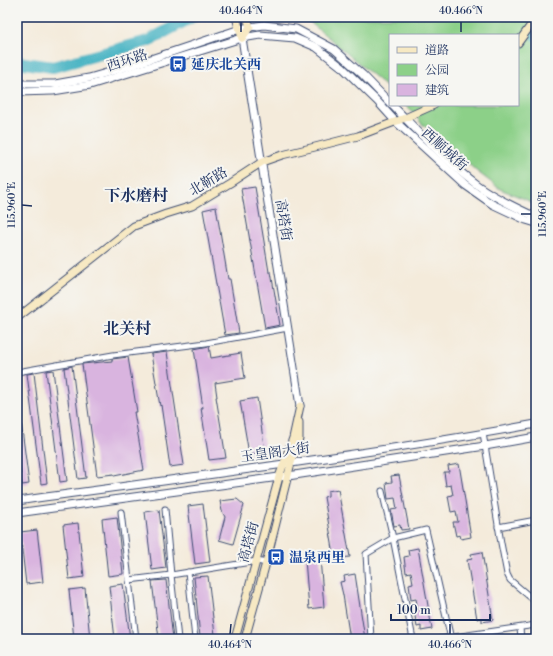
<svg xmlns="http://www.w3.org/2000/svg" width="553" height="656" viewBox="0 0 553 656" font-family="'Libre Bodoni','Noto Serif SC',serif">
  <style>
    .green { fill: #8cd088; stroke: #548073 }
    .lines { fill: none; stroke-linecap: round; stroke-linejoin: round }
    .river { stroke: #47b3c3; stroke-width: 12 }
    .building { fill: #d9b4df }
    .minor-casing { stroke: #3c4b71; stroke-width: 7 }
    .tertiary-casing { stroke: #3c4b71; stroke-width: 9 }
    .secondary-casing { stroke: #3c4b71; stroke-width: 9 }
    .minor { stroke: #fff; stroke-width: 5 }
    .tertiary { stroke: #fff; stroke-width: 7 }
    .secondary { stroke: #f7e9c3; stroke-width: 7 }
    .ticks { fill: none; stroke: #1b2f5e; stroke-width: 1.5 }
    .labels { text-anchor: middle; stroke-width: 4; stroke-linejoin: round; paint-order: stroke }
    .street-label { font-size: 14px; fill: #1b2f5e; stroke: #f6f6f2 }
    .transit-label { font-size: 14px; font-weight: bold; fill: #164399; stroke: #f6f6f2; text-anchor: start }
    .quarter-label { font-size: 16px; font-weight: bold; fill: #1b2f5e; stroke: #f6f6f2 }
    .neatline { fill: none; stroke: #1b2f5e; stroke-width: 1.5 }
    .ticks-label { font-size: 10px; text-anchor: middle; fill: #1b2f5e }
  </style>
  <rect width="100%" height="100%" fill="#f6f6f2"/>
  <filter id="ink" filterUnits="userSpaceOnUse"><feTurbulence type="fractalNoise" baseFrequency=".025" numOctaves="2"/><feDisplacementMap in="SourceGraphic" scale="8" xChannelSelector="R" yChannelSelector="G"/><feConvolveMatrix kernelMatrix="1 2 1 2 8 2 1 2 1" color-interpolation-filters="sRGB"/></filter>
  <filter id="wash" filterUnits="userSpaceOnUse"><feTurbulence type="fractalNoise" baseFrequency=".012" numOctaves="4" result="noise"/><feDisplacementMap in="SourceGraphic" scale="16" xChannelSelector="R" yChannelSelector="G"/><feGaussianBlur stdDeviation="0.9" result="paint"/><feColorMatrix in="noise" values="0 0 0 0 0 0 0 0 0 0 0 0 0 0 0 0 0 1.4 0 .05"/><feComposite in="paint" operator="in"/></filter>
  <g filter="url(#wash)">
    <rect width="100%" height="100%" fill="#f4ebdb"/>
    <!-- green -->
    <path class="green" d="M304,17H536V208L527,200L500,189L475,170L449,145L421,123L416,116L405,105H518V35H390V90Z"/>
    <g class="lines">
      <!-- river -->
      <g class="river">
        <path d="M533,31L536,36"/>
        <path d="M17,62L53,67L148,41L192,17"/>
      </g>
    </g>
    <g id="blocks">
      <!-- building -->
      <g class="building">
        <path d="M255,187L269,272H271L280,325L265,328L241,189Z"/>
        <path d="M216,207L228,279H230L239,333L225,335L203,210Z"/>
        <path d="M209,346L211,358L241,353L245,378L215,383L217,397H216L226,458L209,460L201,408H203L194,349Z"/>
        <path d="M167,352L184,465L170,467L161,405L160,406L151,354Z"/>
        <path d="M128,357L137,412H134L144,470L114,476V474L97,476L82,364L112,361V359Z"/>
        <path d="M72,366L86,478L78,479L64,368Z"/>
        <path d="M53,370L67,481L60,482L46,371Z"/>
        <path d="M34,373L47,483L41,484L27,374Z"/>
        <path d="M257,398L265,452L249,454L240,401Z"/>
        <path d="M17,414H20L29,484L22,485L17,443Z"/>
        <path d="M459,464L471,537L461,539L460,535L456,536L453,522H458L456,511L451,512L448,496L453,495L451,485L446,486L444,472H449L448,466Z"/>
        <path d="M399,475L409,529L401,530L400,525L394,526L391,510L397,509L395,498L388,499L386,483L392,482L391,476Z"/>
        <path d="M338,489L350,557L339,558V554L334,555L324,497L328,496V491Z"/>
        <path d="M237,499L244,505L233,544L219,540L225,517L222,511L220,501Z"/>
        <path d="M203,504L210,562L195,564L188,506Z"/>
        <path d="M159,510L166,568L152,570L145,512Z"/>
        <path d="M117,517L123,574L108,576L102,519Z"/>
        <path d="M78,523L84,577L69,579L63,525Z"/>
        <path d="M37,530L43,582L26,584L20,532Z"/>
        <path d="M418,548L432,629L421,631V626L417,627L414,611L418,610L416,599L411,600L409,584L413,583L411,572L406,573L404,557L409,556L408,550Z"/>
        <path d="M482,552L493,620L482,622V618L477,619L467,560L472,559L471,554Z"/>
        <path d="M320,558L324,607L309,609L305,559Z"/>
        <path d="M355,574L365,639H350L343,595L340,582L345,581L344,576Z"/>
        <path d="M208,576L215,635L200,637L194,577Z"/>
        <path d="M166,580L173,639H159L152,581Z"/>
        <path d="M123,584L130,639H115L109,586Z"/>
        <path d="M85,588L90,639H74L69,590Z"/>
      </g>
    </g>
  </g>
  <g filter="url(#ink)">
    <use href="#blocks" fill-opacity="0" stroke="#3c4b71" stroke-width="1"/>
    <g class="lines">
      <!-- minor casing -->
      <g class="minor-casing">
        <g id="minor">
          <path d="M17,372L113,355L206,343L288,328"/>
          <path d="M483,433L501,543L507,574L510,580L536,602"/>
          <path d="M165,509L171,575L178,639"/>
          <path d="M121,512L129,580"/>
          <path d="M498,527L536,520"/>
          <path d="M188,572L195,639"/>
          <path d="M520,628L521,639"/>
          <path d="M136,639L129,580L171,575L257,561L266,563"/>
          <path d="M224,639L236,636L245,639"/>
          <path d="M371,639L366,554L393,538L382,491"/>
          <path d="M413,639L393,538L426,530L451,639"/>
          <path d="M440,639L536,625"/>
        </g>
      </g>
      <!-- tertiary casing -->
      <g class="tertiary-casing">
        <g id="tertiary">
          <path d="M242,38L300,406"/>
          <path d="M17,84H55L89,78L130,66L240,29L250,27L264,25L296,29L334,49L363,75L390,103"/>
          <path d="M17,92L53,91L90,85L242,38L260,35L295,38L316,47L343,68L377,101L396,122L465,185L492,204L526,220L536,223"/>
          <path d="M392,105C419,132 446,162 477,185C495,198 516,208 536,217"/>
          <path d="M17,501C190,477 364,455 536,424"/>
          <path d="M17,513L279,477L288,476L485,446L536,437"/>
        </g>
      </g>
      <!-- secondary casing -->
      <g class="secondary-casing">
        <g id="secondary">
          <path d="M236,17L242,38"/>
          <path d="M242,38L250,27L247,17"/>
          <path d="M518,43L536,18"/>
          <path d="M17,318L134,226L166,214L192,206L230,183L262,162L282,155L315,147L358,136L405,118L434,105"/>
          <path d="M235,639L279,477L293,438L300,406"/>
          <path d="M245,639L266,563L291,463L299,439V422"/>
        </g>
      </g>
      <!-- minor -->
      <use href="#minor" class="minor"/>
      <!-- tertiary -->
      <use href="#tertiary" class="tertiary"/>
      <!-- secondary -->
      <use href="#secondary" class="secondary"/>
    </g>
  </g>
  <!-- ticks -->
  <path class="ticks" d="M241,32V22M461,32V22M22,205L32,206M521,214H531M230,634L231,624M450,634V624"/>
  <!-- icons -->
  <defs>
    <g id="bus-square" transform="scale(0.9)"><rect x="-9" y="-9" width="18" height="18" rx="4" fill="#1a4fb4" stroke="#f6f6f2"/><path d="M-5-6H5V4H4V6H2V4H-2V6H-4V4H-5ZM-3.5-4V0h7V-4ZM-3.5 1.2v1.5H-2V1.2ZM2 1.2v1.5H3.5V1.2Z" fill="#fff"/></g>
  </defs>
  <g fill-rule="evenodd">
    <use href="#bus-square" x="178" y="64"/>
    <use href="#bus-square" x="276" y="557"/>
  </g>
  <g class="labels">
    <!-- street labels -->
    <g class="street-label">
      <text transform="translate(127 60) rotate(-18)" y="5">西环路</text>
      <text transform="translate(445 149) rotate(42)" y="5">西顺城街</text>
      <text transform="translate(208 181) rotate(-31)" y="5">北靳路</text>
      <text transform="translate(284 220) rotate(81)" y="5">高塔街</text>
      <text transform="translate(275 452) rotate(-8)" y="5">玉皇阁大街</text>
      <text transform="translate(248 542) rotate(-75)" y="5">高塔街</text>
    </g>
    <!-- transit labels -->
    <g class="transit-label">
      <text x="191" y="69">延庆北关西</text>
      <text x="289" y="562">温泉西里</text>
    </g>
    <!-- quarter labels -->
    <g class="quarter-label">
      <text x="136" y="201">下水磨村</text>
      <text x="127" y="334">北关村</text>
    </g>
  </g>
  <!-- margin -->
  <rect width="553" height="656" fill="none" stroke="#f6f6f2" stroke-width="44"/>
  <!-- legend -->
  <rect x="389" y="34" width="130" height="72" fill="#f6f6f2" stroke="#9ea6b7"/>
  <rect x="397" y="47" width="20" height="6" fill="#f7e9c3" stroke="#9ea6b7"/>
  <text x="425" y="54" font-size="12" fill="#1b2f5e">道路</text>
  <rect x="397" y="64" width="20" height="12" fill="#8cd088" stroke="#9ea6b7"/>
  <text x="425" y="74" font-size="12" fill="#1b2f5e">公园</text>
  <rect x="397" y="84" width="20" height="12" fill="#d9b4df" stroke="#9ea6b7"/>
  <text x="425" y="94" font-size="12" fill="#1b2f5e">建筑</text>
  <!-- scale -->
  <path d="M391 614v6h99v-6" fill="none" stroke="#1b2f5e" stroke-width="2"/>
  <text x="397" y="614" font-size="12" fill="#1b2f5e" stroke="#f6f6f2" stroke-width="3" paint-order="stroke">100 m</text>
  <rect x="22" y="22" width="509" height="612" class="neatline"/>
  <g class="ticks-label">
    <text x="241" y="14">40.464°N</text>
    <text x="461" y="14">40.466°N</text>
    <text transform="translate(11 205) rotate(-90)" y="4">115.960°E</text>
    <text transform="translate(542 214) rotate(-90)" y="4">115.960°E</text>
    <text x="230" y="648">40.464°N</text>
    <text x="450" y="648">40.466°N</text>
  </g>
</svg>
